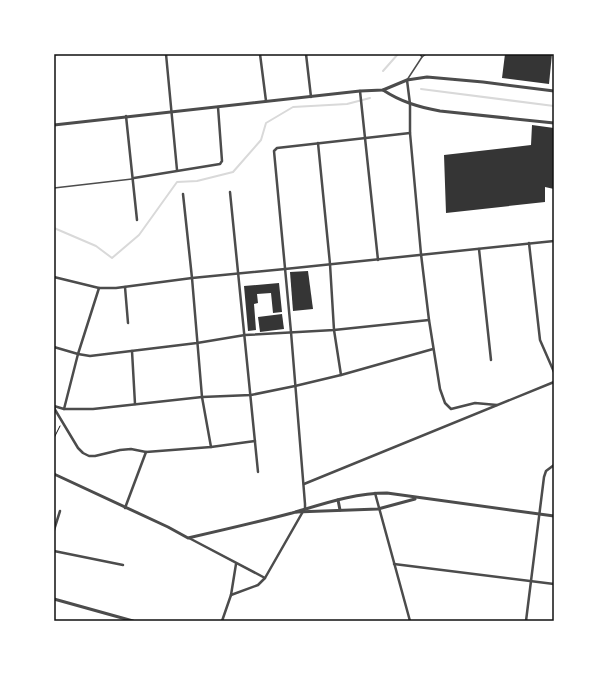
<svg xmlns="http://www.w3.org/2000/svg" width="608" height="675" viewBox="0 0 608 675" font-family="'PT Sans',sans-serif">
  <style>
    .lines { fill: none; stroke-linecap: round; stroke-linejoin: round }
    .stream { stroke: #d9d9d9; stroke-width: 2 }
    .building { fill: #353535 }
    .path { stroke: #111; stroke-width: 1 }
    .service { stroke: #4c4c4c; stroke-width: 1.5 }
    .minor { stroke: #4c4c4c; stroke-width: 2.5 }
    .tertiary { stroke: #4c4c4c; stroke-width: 3 }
    .neatline { fill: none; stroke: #111; stroke-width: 1.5 }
  </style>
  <rect width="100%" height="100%" fill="#fff"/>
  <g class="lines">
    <!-- stream -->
    <g class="stream">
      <path d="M383,71L398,54"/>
      <path d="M421,89L554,106"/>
      <path d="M54,228L96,246L112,258L139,235L177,182L197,181L233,172L261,140L266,123L293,107L347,104L370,98"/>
    </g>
  </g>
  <!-- building -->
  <g class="building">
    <path d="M505,54H552L549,84L502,78Z"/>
    <path d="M532,125L554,128V189L545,187V202L446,213L444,155L531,145Z"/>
    <path d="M308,271L313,309L293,311L290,272Z"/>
    <path d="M279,283L282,312L273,313L271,293L257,294L258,303L254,304L256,330L248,331L244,286Z"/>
    <path d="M282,314L284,329L260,332L258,317Z"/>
  </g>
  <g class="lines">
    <!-- path -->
    <path class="path" d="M54,438L60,426"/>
    <!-- service -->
    <g class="service">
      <path d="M422,57L426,54"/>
      <path d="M407,80L422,57L420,54"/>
      <path d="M54,188L132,179"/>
    </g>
    <!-- minor -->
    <g class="minor">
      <path d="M54,54H57"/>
      <path d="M166,54L177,170"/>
      <path d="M260,54L266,101"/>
      <path d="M306,54L311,97"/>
      <path d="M407,80L410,104V133L421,254L429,320L440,389L445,403L451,409L475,403L497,405"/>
      <path d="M360,91L378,260"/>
      <path d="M126,116L137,220"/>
      <path d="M318,143L330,264L334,330L341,375"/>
      <path d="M134,178L220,164L222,161L218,107"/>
      <path d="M230,192L258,472"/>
      <path d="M183,194L192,278L202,397L211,447"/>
      <path d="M529,243L540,340L554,372"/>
      <path d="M479,249L491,360"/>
      <path d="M54,277L99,288H116L192,278L285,269L554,241"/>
      <path d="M125,287L128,323"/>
      <path d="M54,347L78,354L90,356L197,343L245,335L334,330L429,320"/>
      <path d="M132,351L135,404"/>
      <path d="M54,406L64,409H93L202,397L251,395L295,386L341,375L433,349"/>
      <path d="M54,408L78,448L83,453L89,456H95L120,450L131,449L146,452L211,447L255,441"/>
      <path d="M64,409L78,354L99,288"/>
      <path d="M304,484L554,382"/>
      <path d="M375,493L410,621"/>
      <path d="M125,508L146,452"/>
      <path d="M54,530L60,511"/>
      <path d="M189,538L265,578"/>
      <path d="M54,551L123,565"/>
      <path d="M394,564L554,584"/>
      <path d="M231,595L258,585L265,578L305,508V504L291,332L274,151L277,148L410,133"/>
      <path d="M222,621L231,595L236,564"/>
      <path d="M526,621L544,477L546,471L554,465"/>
    </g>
    <!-- tertiary -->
    <g class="tertiary">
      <path d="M383,90C401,102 419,107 440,111L554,123"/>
      <path d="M54,125L360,91L383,90L407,80L427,77L483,82L554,91"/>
      <path d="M54,474L168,527L188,538C223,530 258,522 292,513C323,504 354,493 387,493L554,516"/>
      <path d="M338,500L340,510"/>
      <path d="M296,512L378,509L415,499"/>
      <path d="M54,599L133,621"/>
    </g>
  </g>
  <!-- border -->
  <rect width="608" height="675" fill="none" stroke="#ffffff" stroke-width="110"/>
  <rect x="55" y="55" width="498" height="565" class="neatline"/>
</svg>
